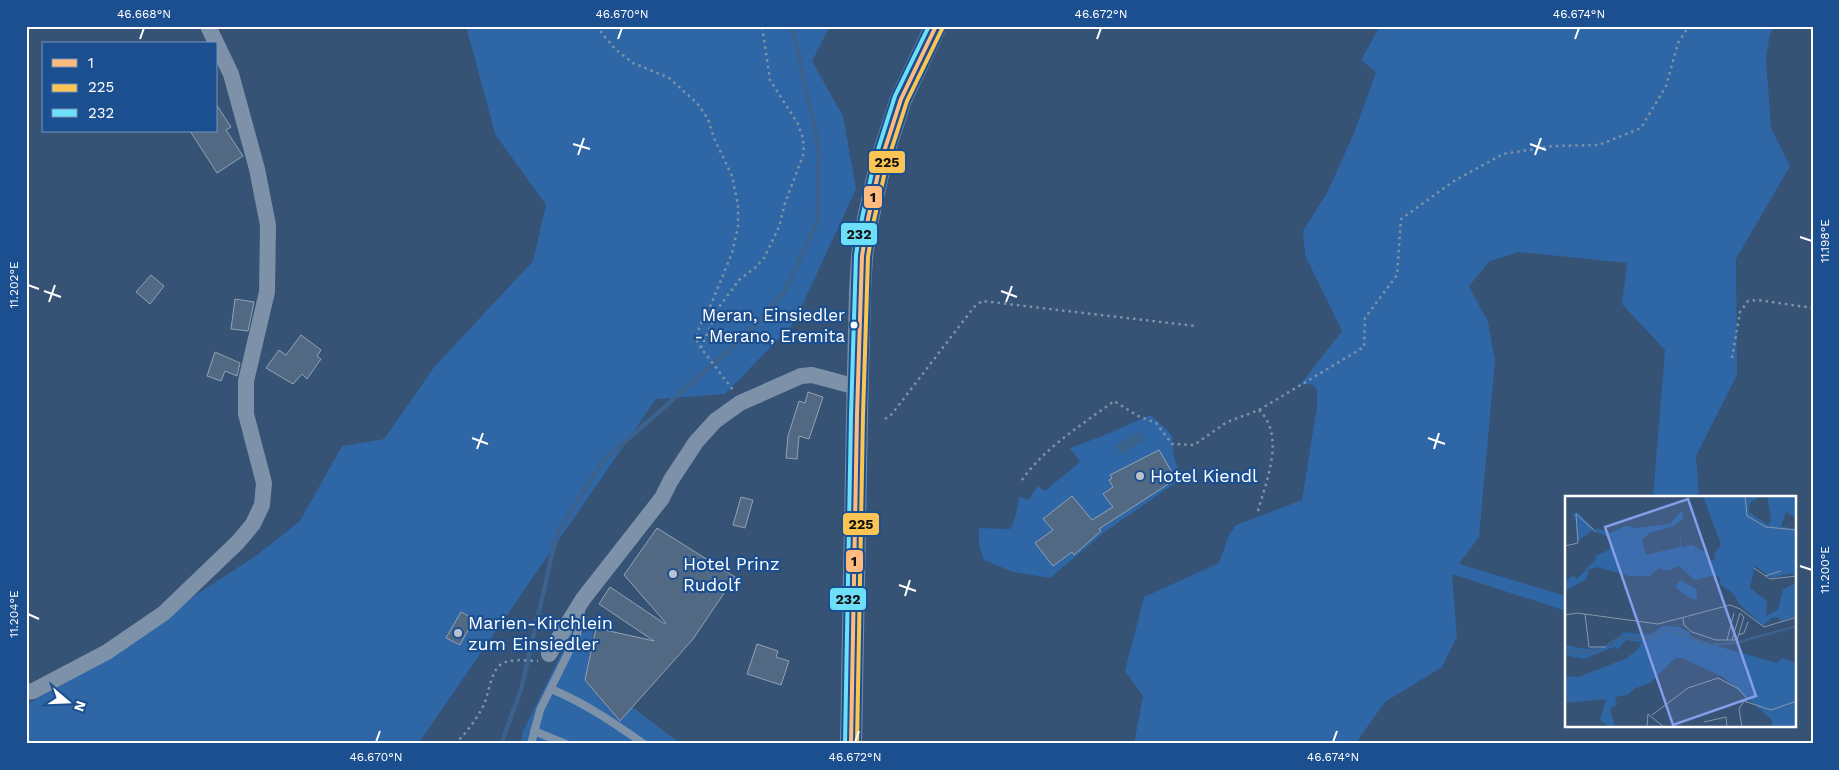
<svg xmlns="http://www.w3.org/2000/svg" width="1839" height="770" viewBox="0 0 1839 770" font-family="'Work Sans',sans-serif">
  <style>
    .green { fill: #2f66a5 }
    .water { fill: #3b618d }
    .lines { fill: none; stroke-linecap: round; stroke-linejoin: round }
    .stream { stroke: #3b618d; stroke-width: 4.5 }
    .building { fill: #526984; stroke: #92a2b6 }
    .path { stroke: #7d92a8; stroke-width: 2.5; stroke-dasharray: 2.5 4; stroke-linecap: butt }
    .service { stroke: #7d92a8; stroke-width: 8 }
    .minor { stroke: #7d92a8; stroke-width: 16 }
    .secondary { stroke: #798da4; stroke-width: 22 }
    .bus-1-casing { stroke: #1b4f8f; stroke-width: 8 }
    .bus-2-casing { stroke: #1b4f8f; stroke-width: 8 }
    .bus-3-casing { stroke: #1b4f8f; stroke-width: 8 }
    .bus-1 { stroke: #ffba80; stroke-width: 4 }
    .bus-2 { stroke: #fcc553; stroke-width: 4 }
    .bus-3 { stroke: #6ddff8; stroke-width: 4 }
    .ticks { fill: none; stroke: #fff; stroke-width: 2 }
    .bus-dot { fill: #fff; stroke: #1b4f8f; stroke-width: 2 }
    .poi-dot { fill: #b9c2ce; stroke: #1b4f8f; stroke-width: 2 }
    .labels { text-anchor: middle; stroke-width: 4.5; stroke-linejoin: round; paint-order: stroke }
    .bus-label { font-size: 17px; fill: #fff; stroke: #1b4f8f; text-anchor: end }
    .poi-label { font-size: 18px; fill: #fff; stroke: #1b4f8f; text-anchor: start }
    .inset-river { fill: none; stroke: #3b618d; stroke-width: 2.5 }
    .inset-road { fill: none; stroke: #8697ac; stroke-width: 1 }
    .view { fill: #839eea; fill-opacity: 0.15; stroke: #839eea; stroke-width: 2.5 }
    .inset-edge { fill: none; stroke: #fff; stroke-width: 2.5 }
    .line-badge { stroke: #1b4f8f; stroke-width: 2 }
    .pale-badge-label { font-size: 14px; text-anchor: middle; font-weight: bold; fill: #111 }
    .neatline { fill: none; stroke: #fff; stroke-width: 2 }
    .ticks-label { font-size: 12px; text-anchor: middle; fill: #fff }
  </style>
  <rect width="100%" height="100%" fill="#365274"/>
  <!-- green -->
  <g class="green">
    <path d="M466,26H830L812,61L843,116L856,189L794,323L725,394L656,399L418,744H26V705L257,555L300,521L342,446L384,439L435,366L533,261L546,205L495,134Z"/>
    <path d="M1380,26H1776L1770,33L1766,59L1771,128L1790,166L1736,259L1737,375L1696,456L1699,497H1653L1665,350L1622,304L1627,263L1519,252L1490,261L1469,286L1488,322L1495,361L1479,537L1459,564L1566,596V611L1452,574L1457,637L1442,667L1385,702L1355,744H1134L1143,696L1125,671L1144,597L1219,563L1229,535L1236,525L1302,500L1317,407V390L1312,384L1300,385L1342,331L1305,255L1303,231L1327,193L1354,133L1376,72L1361,60Z"/>
    <path d="M1150,415L1163,426L1172,436L1173,453L1181,479L1106,531L1050,578L1013,572L984,560L979,546V528L1010,529L1015,518L1019,497L1029,500L1037,486L1045,491L1080,462L1070,448L1105,435Z"/>
    <path d="M594,628L585,680L619,721L632,707L681,744H521L523,731L572,632L577,635Z"/>
  </g>
  <!-- water -->
  <path class="water" d="M1139,431L1145,440L1121,455L1115,445Z"/>
  <g class="lines">
    <!-- stream -->
    <path class="stream" d="M501,744L521,690L557,533L603,461L745,336L785,291L818,220L819,148L792,26"/>
  </g>
  <!-- building -->
  <g class="building">
    <path d="M216,104L231,127L226,130L243,156L217,173L190,131H216Z"/>
    <path d="M151,275L164,286L150,304L136,292Z"/>
    <path d="M235,299L254,302L248,331L231,329Z"/>
    <path d="M301,335L321,350L317,356L321,359L307,379L302,374L293,384L266,368L279,350L286,355Z"/>
    <path d="M215,352L240,363L237,376L225,371L221,381L207,376Z"/>
    <path d="M808,392L823,397L809,439L799,436L797,459L786,458L788,436L799,401L805,403Z"/>
    <path d="M1159,450L1176,479L1099,529L1101,531L1074,555L1072,552L1053,566L1035,543L1053,530L1043,519L1072,496L1092,520L1113,507L1103,494L1113,487L1109,480L1112,478L1110,475Z"/>
    <path d="M741,497L753,500L745,528L733,525Z"/>
    <path d="M657,528L735,577L693,639L620,721L585,680L596,628L654,641L599,604L610,587L665,624L666,623L624,575Z"/>
    <path d="M461,612L474,619L460,645L446,638Z"/>
    <path d="M757,644L778,651L776,657L789,661L781,685L747,674Z"/>
  </g>
  <g class="lines">
    <!-- path -->
    <g class="path">
      <path d="M596,26L615,49L633,63L669,78L697,103L708,119L714,138L732,176L738,205V227L732,253L710,307L700,325L696,339L701,348L733,390"/>
      <path d="M701,348L719,307L740,279L755,268L764,258L779,227L785,203L804,153L803,138L798,124L770,80L762,26"/>
      <path d="M1732,358L1740,312L1748,301L1758,300L1813,308"/>
      <path d="M885,419L892,414L974,307L982,301L1195,326"/>
      <path d="M1022,480C1045,447 1082,425 1114,401L1138,416L1156,423L1172,444L1194,445L1227,422L1259,410L1364,347L1365,318L1397,275L1401,219L1454,181L1503,154L1553,146L1599,145L1641,128L1666,86L1678,43L1689,26"/>
      <path d="M1258,511C1266,481 1286,436 1259,410"/>
      <path d="M455,744C467,732 478,718 485,702C488,693 492,672 499,666C509,657 526,661 538,661"/>
    </g>
    <!-- service -->
    <g class="service">
      <path d="M551,689C585,703 614,723 644,744"/>
      <path d="M534,731L566,744"/>
      <path d="M531,744L540,710L577,635L581,611"/>
    </g>
    <!-- minor -->
    <g class="minor">
      <path d="M549,654L583,599L662,498L671,480L696,442L715,421L740,403L801,376L812,375L857,387"/>
      <path d="M26,692L33,691L107,652L164,613L238,542L253,524L262,505L264,483L246,414V381L267,292L268,225L257,169L231,74L208,26"/>
    </g>
    <!-- secondary -->
    <path class="secondary" d="M851,744L857,415L860,292L862,256L868,219L881,161L901,99L936,26"/>
    <!-- bus-1 casing -->
    <g class="bus-1-casing">
      <path id="bus-1" d="M851,744L857,415L862,256L868,219L881,161L901,99L936,26"/>
    </g>
    <!-- bus-2 casing -->
    <g class="bus-2-casing">
      <path id="bus-2" d="M857,744L863,415L868,257L874,220L887,163L907,101L942,29"/>
    </g>
    <!-- bus-3 casing -->
    <g class="bus-3-casing">
      <path id="bus-3" d="M845,744L851,415L856,255L862,218L875,159L895,96L929,26"/>
    </g>
    <!-- bus-1 -->
    <use href="#bus-1" class="bus-1"/>
    <!-- bus-2 -->
    <use href="#bus-2" class="bus-2"/>
    <!-- bus-3 -->
    <use href="#bus-3" class="bus-3"/>
  </g>
  <!-- ticks -->
  <path class="ticks" d="M140,39L144,28M618,39L622,28M1097,39L1101,28M1575,39L1579,28M573,144L590,149M1530,144L1546,150M578,155L584,138M1535,155L1541,138M1800,237L1812,241M28,285L39,289M44,291L61,297M1001,291L1017,297M49,302L55,285M1006,302L1012,286M472,438L488,444M1428,438L1445,444M477,449L483,433M1434,449L1439,433M1800,566L1812,570M899,585L916,591M905,596L910,580M28,614L39,619M376,742L380,731M855,742L859,731M1333,742L1337,731"/>
  <!-- markers -->
  <circle class="bus-dot" cx="854" cy="325" r="4.5"/>
  <g class="poi-dot">
    <circle cx="1140" cy="476" r="5"/>
    <circle cx="673" cy="574" r="5"/>
    <circle cx="458" cy="633" r="5"/>
  </g>
  <g class="labels">
    <!-- bus labels -->
    <g class="bus-label">
      <text x="845" y="321">Meran, Einsiedler<tspan x="845" dy="21">- Merano, Eremita</tspan></text>
    </g>
    <!-- poi labels -->
    <g class="poi-label">
      <text x="1150" y="482">Hotel Kiendl</text>
      <text x="683" y="570">Hotel Prinz<tspan x="683" dy="21">Rudolf</tspan></text>
      <text x="468" y="629">Marien-Kirchlein<tspan x="468" dy="21">zum Einsiedler</tspan></text>
    </g>
  </g>
  <!-- overview -->
  <g transform="translate(1565 496)">
    <rect width="231" height="231" fill="#365274"/>
    <path d="M138,0H196L185,7L184,16L203,29L206,24L202,0H231V22L221,16L216,30L228,33L231,29V83L227,77L207,82L190,70L185,92L202,105L201,120L213,113L218,94L231,86V120L216,125L213,121L207,122L198,130L174,108L169,98L156,89L154,81L150,79L130,84L114,70L102,75L94,72L85,80H64L32,71L21,75L24,76L21,83L0,95V85L8,80L12,83L32,62L28,61L44,54L46,42L31,36L32,32L46,37L60,30L72,32L105,28L116,15L119,22L109,30L84,37L77,44L81,59L115,51L116,36V51L127,49L141,57L142,64H150L149,58L156,49ZM12,16L29,33L13,45L10,21L7,19ZM116,84L132,94V102L129,104L117,97L110,90ZM97,130L114,131L124,136L127,143L212,167L217,162L231,167V231H207V224L158,181L117,162H110L85,187L69,193L63,199L50,201L52,209L45,212L50,231H44L35,224L41,203L0,207V180L14,181L62,162L75,151L76,146L61,144L52,154L51,151L43,153L19,163L0,159V149L21,153L47,149L59,136L85,139Z" fill="#2f66a5"/>
    <path class="inset-river" d="M41,150L55,141L82,143L102,133L145,149L170,147L232,130M0,154L20,157L35,153"/>
    <path class="inset-road" d="M180,0L182,20L201,31L232,34M0,50L13,47L11,18L31,36M189,72L205,83M200,80L216,75M205,83L232,80M20,118L24,151H41M0,119L12,117L93,128L165,109L175,113L199,131L232,121M118,122L119,129L127,136L151,144M173,139L179,137L183,126M151,144H172L179,121L175,117M162,144L169,117M167,144L175,117M87,219L123,192L153,182L174,193L183,204M139,226L161,221L162,231M82,231L83,218L99,231M177,231L174,213L179,205L206,214L232,205"/>
    <path class="view" d="M123,3L191,200L108,229L40,31Z"/>
    <rect width="231" height="231" class="inset-edge"/>
  </g>
  <g class="line-badge">
    <rect x="868" y="150" width="38" height="24" rx="5" fill="#fcc553"/>
    <rect x="863" y="185" width="20" height="24" rx="5" fill="#ffba80"/>
    <rect x="840" y="222" width="38" height="24" rx="5" fill="#6ddff8"/>
    <rect x="842" y="512" width="38" height="24" rx="5" fill="#fcc553"/>
    <rect x="845" y="549" width="19" height="24" rx="5" fill="#ffba80"/>
    <rect x="829" y="587" width="38" height="24" rx="5" fill="#6ddff8"/>
  </g>
  <g class="pale-badge-label">
    <text x="887" y="167">225</text>
    <text x="873" y="202">1</text>
    <text x="859" y="239">232</text>
    <text x="861" y="529">225</text>
    <text x="854" y="566">1</text>
    <text x="848" y="604">232</text>
  </g>
  <!-- border -->
  <rect width="1839" height="770" fill="none" stroke="#1b4f8f" stroke-width="55"/>
  <!-- legend -->
  <rect x="42" y="42" width="175" height="90" fill="#1b4f8f" stroke="#7695bc"/>
  <rect x="52" y="59" width="25" height="8" fill="#ffba80" stroke="#7695bc"/>
  <text x="88" y="68" font-size="15" fill="#ffffff">1</text>
  <rect x="52" y="84" width="25" height="8" fill="#fcc553" stroke="#7695bc"/>
  <text x="88" y="92" font-size="15" fill="#ffffff">225</text>
  <rect x="52" y="109" width="25" height="8" fill="#6ddff8" stroke="#7695bc"/>
  <text x="88" y="118" font-size="15" fill="#ffffff">232</text>
  <!-- north arrow -->
  <g transform="translate(68 702) rotate(109)" stroke="#1b4f8f" stroke-width="4" paint-order="stroke">
  <path d="M0-4L9 19L0 12L-9 19Z" fill="#ffffff"/>
  <text y="-8" font-size="14" font-weight="bold" text-anchor="middle" fill="#ffffff">N</text>
  </g>
  <rect x="28" y="28" width="1784" height="714" class="neatline"/>
  <g class="ticks-label">
    <text x="144" y="18">46.668°N</text>
    <text x="622" y="18">46.670°N</text>
    <text x="1101" y="18">46.672°N</text>
    <text x="1579" y="18">46.674°N</text>
    <text transform="translate(1825 241) rotate(-90)" y="4">11.198°E</text>
    <text transform="translate(14 285) rotate(-90)" y="4">11.202°E</text>
    <text transform="translate(1825 570) rotate(-90)" y="4">11.200°E</text>
    <text transform="translate(14 614) rotate(-90)" y="4">11.204°E</text>
    <text x="376" y="761">46.670°N</text>
    <text x="855" y="761">46.672°N</text>
    <text x="1333" y="761">46.674°N</text>
  </g>
</svg>
